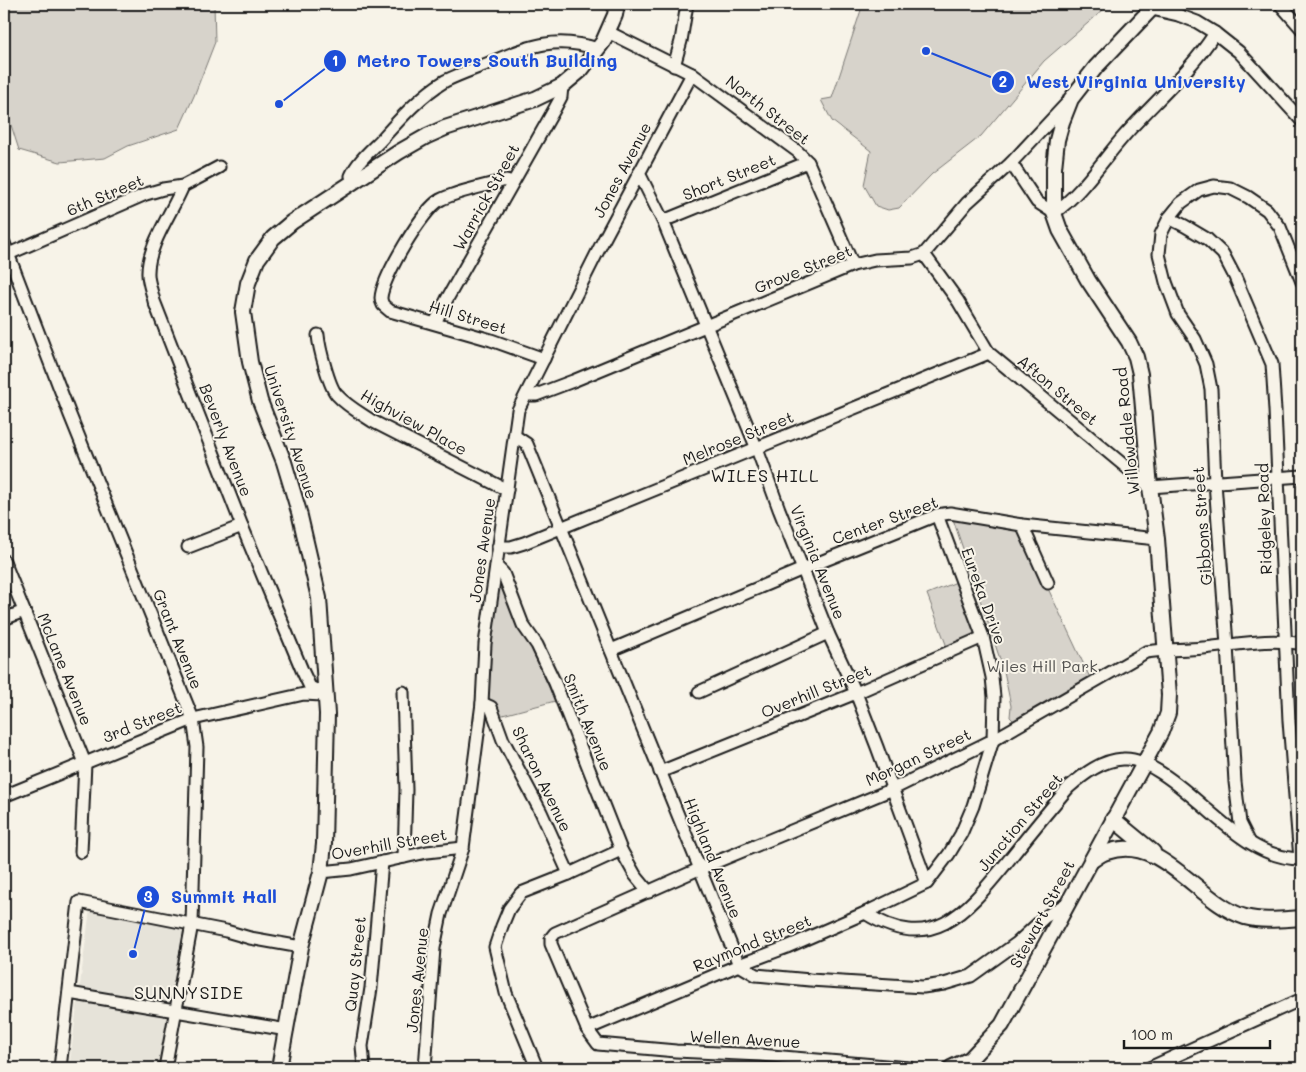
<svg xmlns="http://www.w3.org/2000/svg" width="1306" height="1072" viewBox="0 0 1306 1072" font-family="Mali,sans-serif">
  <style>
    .built { fill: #e6e3d9 }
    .green { fill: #d7d3cb; stroke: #7a7874 }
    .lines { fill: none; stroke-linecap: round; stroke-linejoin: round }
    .minor-casing { stroke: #1c1c1c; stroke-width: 15 }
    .tertiary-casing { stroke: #1c1c1c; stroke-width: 18 }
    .minor { stroke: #f7f3e8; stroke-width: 11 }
    .tertiary { stroke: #f7f3e8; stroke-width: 14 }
    .labels { text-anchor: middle; stroke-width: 4; stroke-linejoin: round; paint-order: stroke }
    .street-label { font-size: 16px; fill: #1c1c1c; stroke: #f7f3e8 }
    .park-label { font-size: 16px; fill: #545351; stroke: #f7f3e8 }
    .neighbourhood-label { font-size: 18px; letter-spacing: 1px; fill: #1c1c1c; stroke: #f7f3e8 }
    .leader { fill: none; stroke: #1d4ed8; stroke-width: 2 }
    .callout-dot { fill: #1d4ed8; stroke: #f7f3e8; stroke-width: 2 }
    .mark-label { font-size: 15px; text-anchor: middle; font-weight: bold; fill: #fff }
    .callout-label { font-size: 18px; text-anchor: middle; font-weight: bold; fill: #1d4ed8; stroke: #f7f3e8; stroke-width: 4; stroke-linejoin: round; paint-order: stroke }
  </style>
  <rect width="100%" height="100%" fill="#f7f3e8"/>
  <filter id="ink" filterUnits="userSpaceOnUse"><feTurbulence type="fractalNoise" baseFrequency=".02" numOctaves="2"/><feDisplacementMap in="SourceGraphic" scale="10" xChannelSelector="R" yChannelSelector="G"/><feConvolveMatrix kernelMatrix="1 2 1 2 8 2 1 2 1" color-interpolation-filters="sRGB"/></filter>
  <g filter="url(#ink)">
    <!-- built -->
    <path class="built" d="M90,909L184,927L164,1068H69Z"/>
    <!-- green -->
    <g class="green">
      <path d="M4,4H214L215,42L194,96L179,129L128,146L105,158L60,162L19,150L11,125L4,116Z"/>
      <path d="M863,4H1110L1044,61L981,136L932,174L899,208L888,210L876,206L864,185L871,151L832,121L821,100L832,98Z"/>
      <path d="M953,519L1020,529L1092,682L1017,724L1010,717L1011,706L1004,671Z"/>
      <path d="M959,581L978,634L947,647L927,594Z"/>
      <path d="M504,586L555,701L499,716L486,701L488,655L496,592Z"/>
    </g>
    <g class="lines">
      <!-- minor casing -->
      <g class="minor-casing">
        <g id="minor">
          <path d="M1280,4L1302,29"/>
          <path d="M1152,9L1178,15L1197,22L1215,33L1239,52L1302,121"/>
          <path d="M608,32L692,74L797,151L808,162L853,265"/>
          <path d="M674,66L681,41L687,4"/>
          <path d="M1011,163L1037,202L1054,213C1082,193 1101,162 1124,136C1154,102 1190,72 1215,33"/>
          <path d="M639,173L663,221L757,449L779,509L828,633L856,693L877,747L927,883"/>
          <path d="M354,182L351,176C357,162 370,151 380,141C399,120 420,96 445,81C457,75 471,70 484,65C526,48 552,34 598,49"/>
          <path d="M513,182L506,180C486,186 457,191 440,200C423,209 382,278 381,298C381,300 382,303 383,305L390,311L491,340L544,359"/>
          <path d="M183,186C173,211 147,246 148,274C148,282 152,292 154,301L242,526L302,670L310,687L326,695"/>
          <path d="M1169,218L1185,226L1207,239L1223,254L1235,277L1272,364L1275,410L1289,721L1300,859"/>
          <path d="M663,221L808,162"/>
          <path d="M4,243L70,415L193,719L197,747L192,924L165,1068"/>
          <path d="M924,254L958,301L989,353L1150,487L1302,476"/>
          <path d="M4,256L146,194L163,189L183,186L219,167"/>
          <path d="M435,323L447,299L554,110L561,97L562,86"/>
          <path d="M318,335C319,347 329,387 337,395C347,406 360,413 372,421L507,490"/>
          <path d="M526,395H536L573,381L853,265L875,260L912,258L924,254L967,203L1011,163L1068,102"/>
          <path d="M515,436L527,444L739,965L756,975L810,980L923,987L944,984L971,976L1017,943L1045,917L1069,902"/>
          <path d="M1022,525L1048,583"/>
          <path d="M188,547L242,526"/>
          <path d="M498,547H511L524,543L989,353"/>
          <path d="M4,561L85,763L81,852"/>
          <path d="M496,566L503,573L523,625L537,645L555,683L621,850L635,875L649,892"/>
          <path d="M4,619L24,611"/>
          <path d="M611,650L803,569L937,515L950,513L1022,525L1157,539"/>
          <path d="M403,692L406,790L404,857"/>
          <path d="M699,692L828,633"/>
          <path d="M482,703L491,707L503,740L541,812L569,874"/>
          <path d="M660,772L856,693L983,637"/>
          <path d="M4,796L193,719L304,694L322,695"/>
          <path d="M1249,841L1240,823L1235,782L1227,645L1215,482L1211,389L1206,364L1195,339L1178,314L1166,282L1159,254L1161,234L1169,218L1181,203L1199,190L1214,186L1230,188L1248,197L1267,210L1280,227L1302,282"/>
          <path d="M321,872L351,869L427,852L463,848"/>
          <path d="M865,913C933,956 967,911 1008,861C1028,836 1048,811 1069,787C1084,774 1102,760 1123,759C1136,758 1148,765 1158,771C1204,798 1245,860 1302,859"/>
          <path d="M69,993L287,1030"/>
          <path d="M587,1029L739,965L787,947L865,913L927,883L949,854L961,834L973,806L993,740L994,697L992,677L983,637L937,515"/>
          <path d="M60,1068L79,902L226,931L250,938L301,947"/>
          <path d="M364,1068L362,1046L371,988L382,862"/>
          <path d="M425,1068L434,948L441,914L463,848L482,703L485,644L518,410L603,241L692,74"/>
          <path d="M537,1068L506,993L495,947L502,926L509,909L521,893L569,874L621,850"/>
          <path d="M909,1068L760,1055L676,1051L598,1044L587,1029L551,944V938L555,933L699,869L893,789L993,740L1146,652C1165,649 1184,650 1203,648C1236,645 1270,637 1302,644"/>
          <path d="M1149,1068L1302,999"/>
        </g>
      </g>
      <!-- tertiary casing -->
      <g class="tertiary-casing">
        <g id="tertiary">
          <path d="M1113,819L1153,852"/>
          <path d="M1091,861C1096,858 1102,853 1107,852C1162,833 1198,903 1245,917C1263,922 1284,919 1302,918"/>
          <path d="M279,1068L301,947L321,872L324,844L327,714L319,598L299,512L284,462L260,401L250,362L243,312L248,283L257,260L273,238L292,222L399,152L427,136L445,128L535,99L562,86L581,70L603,42L615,15L617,4"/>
          <path d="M951,1068L970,1059L1002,1025L1161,732L1168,713L1169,695L1157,539L1150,487L1140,374L1136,357L1129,342L1088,280L1060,230L1054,213V168L1057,140L1062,122L1071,99L1096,67L1156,4"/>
        </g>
      </g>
      <!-- minor -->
      <use href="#minor" class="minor"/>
      <!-- tertiary -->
      <use href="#tertiary" class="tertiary"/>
    </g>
  </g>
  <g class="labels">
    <!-- street labels -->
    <g class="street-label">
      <text transform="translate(768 110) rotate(38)" y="6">North Street</text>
      <text transform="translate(622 170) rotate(-62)" y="6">Jones Avenue</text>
      <text transform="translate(729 177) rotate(-22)" y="6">Short Street</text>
      <text transform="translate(105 195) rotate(-23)" y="6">6th Street</text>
      <text transform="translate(486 197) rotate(-61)" y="6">Warrick Street</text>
      <text transform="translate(803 269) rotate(-22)" y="6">Grove Street</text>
      <text transform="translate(468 317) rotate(17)" y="6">Hill Street</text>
      <text transform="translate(1058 390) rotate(40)" y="6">Afton Street</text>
      <text transform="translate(414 422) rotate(29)" y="6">Highview Place</text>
      <text transform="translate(1127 431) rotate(-96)" y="6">Willowdale Road</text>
      <text transform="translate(291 432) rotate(72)" y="6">University Avenue</text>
      <text transform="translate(738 438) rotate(-22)" y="6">Melrose Street</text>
      <text transform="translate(226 440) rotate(69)" y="6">Beverly Avenue</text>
      <text transform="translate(1264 519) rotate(-92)" y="6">Ridgeley Road</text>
      <text transform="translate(885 520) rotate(-20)" y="6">Center Street</text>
      <text transform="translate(1202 526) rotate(-94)" y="6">Gibbons Street</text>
      <text transform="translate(482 550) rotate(-82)" y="6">Jones Avenue</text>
      <text transform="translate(818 562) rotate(68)" y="6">Virginia Avenue</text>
      <text transform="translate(984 596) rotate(70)" y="6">Eureka Drive</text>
      <text transform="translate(178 639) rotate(68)" y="6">Grant Avenue</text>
      <text transform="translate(65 669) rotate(68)" y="6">McLane Avenue</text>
      <text transform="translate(816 691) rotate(-22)" y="6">Overhill Street</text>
      <text transform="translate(142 722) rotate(-22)" y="6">3rd Street</text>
      <text transform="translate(588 722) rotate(68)" y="6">Smith Avenue</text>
      <text transform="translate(918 757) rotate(-25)" y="6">Morgan Street</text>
      <text transform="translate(542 779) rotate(64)" y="6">Sharon Avenue</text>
      <text transform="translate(1020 822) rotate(-50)" y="6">Junction Street</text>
      <text transform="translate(389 844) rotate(-10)" y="6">Overhill Street</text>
      <text transform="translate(713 858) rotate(68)" y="6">Highland Avenue</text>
      <text transform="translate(1042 914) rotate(-62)" y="6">Stewart Street</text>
      <text transform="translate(752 943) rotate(-22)" y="6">Raymond Street</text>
      <text transform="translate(355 964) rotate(-84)" y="6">Quay Street</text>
      <text transform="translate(417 980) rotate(-84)" y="6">Jones Avenue</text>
      <text transform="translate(745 1039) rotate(3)" y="6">Wellen Avenue</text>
    </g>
    <!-- park labels -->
    <g class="park-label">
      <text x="1042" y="672">Wiles Hill Park</text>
    </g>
    <!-- neighbourhood labels -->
    <g class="neighbourhood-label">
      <text x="765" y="482">WILES HILL</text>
      <text x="189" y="999">SUNNYSIDE</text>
    </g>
  </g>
  <!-- callouts -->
  <path class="leader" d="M279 104L335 61M926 51L1003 82M133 954L148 897"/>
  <g class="callout-dot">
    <circle cx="279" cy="104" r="5"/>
    <circle cx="926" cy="51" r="5"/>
    <circle cx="133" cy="954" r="5"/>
    <circle cx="335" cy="61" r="12"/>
    <circle cx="1003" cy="82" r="12"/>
    <circle cx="148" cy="897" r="12"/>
  </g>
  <g class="mark-label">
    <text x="335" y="66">1</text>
    <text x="1003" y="87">2</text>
    <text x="148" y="902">3</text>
  </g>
  <g class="callout-label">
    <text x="487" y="67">Metro Towers South Building</text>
    <text x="1136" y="88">West Virginia University</text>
    <text x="224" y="903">Summit Hall</text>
  </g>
  <!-- margin -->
  <rect width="1306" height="1072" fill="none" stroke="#f7f3e8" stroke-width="20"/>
  <rect x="10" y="10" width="1286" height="1052" fill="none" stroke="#1c1c1c" stroke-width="2" filter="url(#ink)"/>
  <!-- scale -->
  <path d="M1124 1040v8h146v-8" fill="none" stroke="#1c1c1c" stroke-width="2.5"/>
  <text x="1131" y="1040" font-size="15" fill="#1c1c1c" stroke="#f7f3e8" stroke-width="4" paint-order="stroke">100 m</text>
</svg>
